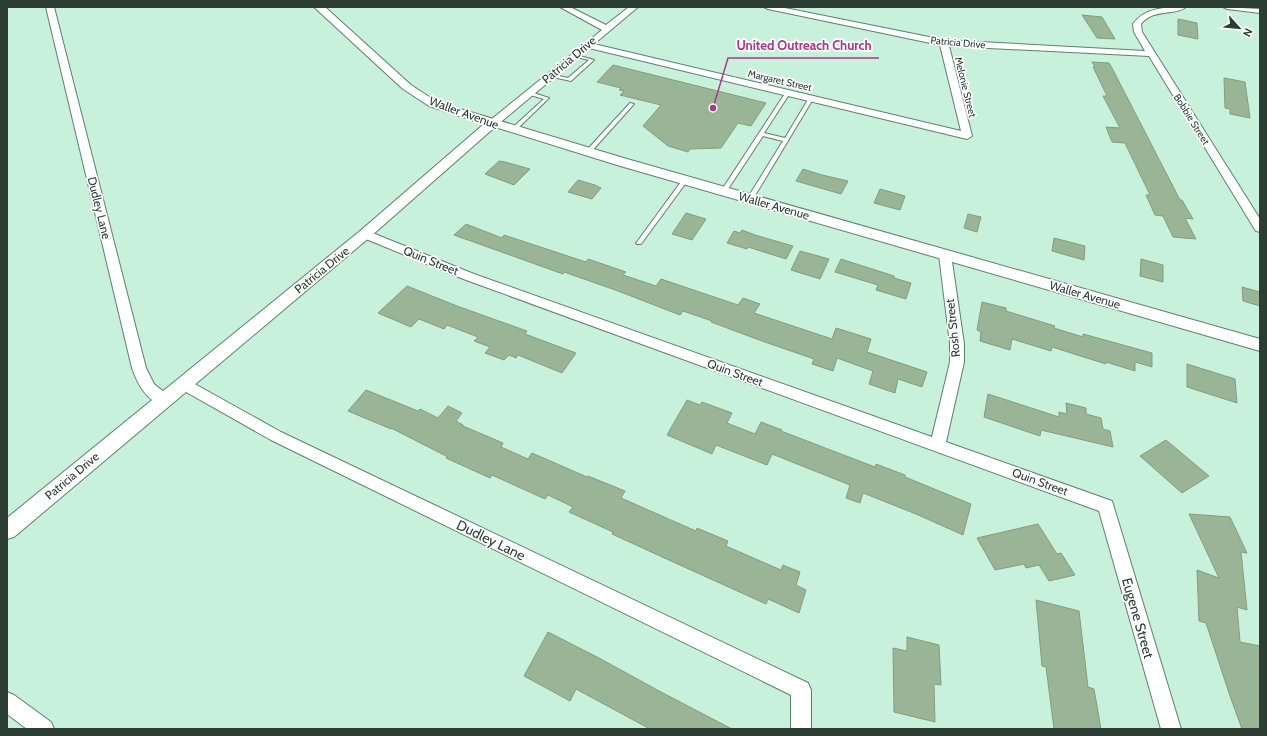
<svg xmlns="http://www.w3.org/2000/svg" width="1267" height="736" viewBox="0 0 1267 736" font-family="Cabin,sans-serif">
  <style>
    .building { fill: #9ab596; stroke: #839d7f }
    .lines { fill: none; stroke-linecap: round; stroke-linejoin: round }
    .service-casing { stroke: #5b816e; stroke-width: 2 }
    .minor-casing { stroke: #5b816e; stroke-width: 2 }
    .tertiary-casing { stroke: #5b816e; stroke-width: 2 }
    .service { fill: #fff; fill-rule: evenodd }
    .minor { fill: #fff; fill-rule: evenodd }
    .tertiary { fill: #fff; fill-rule: evenodd }
    .labels { text-anchor: middle; stroke-width: 3.5; stroke-linejoin: round; paint-order: stroke }
    .far-street-label { font-size: 10px; fill: #2c3d34; stroke: #fff }
    .street-label { font-size: 12px; fill: #2c3d34; stroke: #fff }
    .near-street-label { font-size: 14px; fill: #2c3d34; stroke: #fff }
    .leader { fill: none; stroke: #af368b; stroke-width: 1.5 }
    .callout-dot { fill: #af368b; stroke: #fff; stroke-width: 1.5 }
    .callout-label { font-size: 13px; text-anchor: middle; font-weight: bold; fill: #af368b; stroke: #fff; stroke-width: 3.5; stroke-linejoin: round; paint-order: stroke }
  </style>
  <rect width="100%" height="100%" fill="#c7f1da"/>
  <!-- building -->
  <g class="building">
    <path d="M1082,15L1102,17L1115,39L1097,38Z"/>
    <path d="M1178,19L1197,23L1198,39L1178,35Z"/>
    <path d="M1092,62L1109,63L1112,68L1180,200H1182L1193,219L1185,218L1196,239L1173,237L1163,216L1155,215L1146,195H1150L1125,143L1112,142L1106,127L1120,128L1103,96H1107L1093,67H1095Z"/>
    <path d="M613,65L766,103L751,126L738,123L721,148L690,149L688,152L668,146L643,126L661,105L620,95L624,91L619,90L621,88L597,82Z"/>
    <path d="M1224,78L1245,82L1250,118L1230,114V109L1225,108Z"/>
    <path d="M499,161L505,162L530,169L514,185L485,174Z"/>
    <path d="M803,169L822,175L848,181L841,194L796,181Z"/>
    <path d="M578,180L595,185L601,188L592,199L568,192Z"/>
    <path d="M880,189L905,196L900,210L874,203Z"/>
    <path d="M686,213L706,219L692,240L672,234Z"/>
    <path d="M968,214L981,217L977,232L964,228Z"/>
    <path d="M466,224L502,238L504,235L586,262L588,259L626,272L623,275L656,286L661,279L738,305L743,298L760,304L754,313L832,339L836,328L871,339L867,352L927,372L922,387L898,379L895,393L869,384L873,371L837,358L833,371L812,364L814,359L762,341L711,322L712,321L683,311L680,315L618,291L564,272L563,274L454,235Z"/>
    <path d="M742,230L755,235L793,246L786,259L748,247L747,249L727,243L734,231L740,233Z"/>
    <path d="M1054,238L1085,246L1084,260L1052,251Z"/>
    <path d="M800,251L829,259L820,279L791,270Z"/>
    <path d="M841,259L894,276V278L911,283L906,299L876,290L878,285L835,272Z"/>
    <path d="M1141,259L1163,265V282L1140,276Z"/>
    <path d="M407,286L457,306L527,331L525,334L576,353L562,373L518,355L516,358L509,355L504,360L485,353L490,347L474,341L478,337L447,325L444,329L419,319L411,327L378,313Z"/>
    <path d="M1242,287L1260,292V306L1243,301Z"/>
    <path d="M982,302L1006,308V311L1055,326L1054,328L1083,337V334L1152,353V367L1135,362V371L1106,362V364L1052,347L1051,351L1012,339L1010,350L980,341L981,332L977,330Z"/>
    <path d="M1187,364L1235,379L1237,403L1187,387Z"/>
    <path d="M366,390L418,411L420,409L438,418L448,406L462,413L456,421L463,425V426L503,443L501,447L528,459L532,453L587,477L588,476L625,491L621,498L696,531L697,528L728,541L726,546L781,570L783,565L800,572L796,585L806,590L799,613L768,599L766,604L671,561L612,534L613,532L569,512L573,507L548,495L545,499L492,475L490,478L446,458L448,457L391,428V429L348,411Z"/>
    <path d="M988,394L1059,417V412L1067,414L1066,403L1086,408V414L1101,418L1103,429L1110,431L1113,447L1041,430L1040,436L984,417Z"/>
    <path d="M687,400L700,405L702,402L732,413L727,423L755,434L761,422L782,430L781,431L875,467L876,464L905,475V477L971,504L963,535L916,514L863,493L860,503L846,498L850,485L772,454L767,465L716,445L712,454L667,435Z"/>
    <path d="M1166,440L1209,476L1182,493L1140,456Z"/>
    <path d="M1189,514L1230,517L1247,553L1241,552L1247,610L1237,607L1240,642L1260,646V729H1242L1230,696L1206,623L1199,621L1197,570L1219,578Z"/>
    <path d="M1038,524L1057,554L1061,553L1075,575L1049,581L1039,565L1026,568L1024,564L995,570L977,538Z"/>
    <path d="M1036,600L1079,611L1088,687L1094,689L1101,729H1054L1046,667L1042,666Z"/>
    <path d="M548,632L599,658L661,692L732,729H650L576,689L570,701L524,676Z"/>
    <path d="M907,637L939,645L941,685L934,684L935,722L894,712L893,648L907,651Z"/>
  </g>
  <g class="lines">
    <!-- service casing -->
    <g class="service-casing">
      <g id="service">
        <path d="M573,54L594,60L571,81L548,76V75L550,74L568,78L589,60L573,56Z"/>
        <path d="M527,92H531L549,98L515,131H511V129L544,99L527,94Z"/>
        <path d="M786,92L790,93L764,133L785,138L809,98L813,99L753,199L750,201L747,199L783,141L763,136L726,192H722L721,191Z"/>
        <path d="M630,103L634,104L590,153H586V151Z"/>
        <path d="M685,178L688,180L641,244H637L636,243L637,242L683,179Z"/>
      </g>
    </g>
    <!-- minor casing -->
    <g class="minor-casing">
      <g id="minor">
        <path d="M46,7H54L146,368L154,384L169,396L171,400L169,404L164,406C146,400 138,385 132,368Z"/>
        <path d="M560,7H570L606,25L629,7H638L594,44L961,131L940,45L768,9L764,7H780L944,40L1145,51L1134,32L1133,24C1145,7 1167,7 1186,7C1175,16 1154,8 1141,24L1142,32L1260,219V232L1256,231L1254,228L1149,56L949,46L972,136L967,139L589,48L496,126H488L487,124L488,122L602,30Z"/>
        <path d="M1223,7L1260,9V13L1227,9Z"/>
        <path d="M365,230L474,274L932,437L950,362V344L939,255L941,252L945,251L949,252L951,255L964,344V362L946,442L1112,501L1181,729H1161L1099,511L466,280L361,237L359,234L361,231Z"/>
        <path d="M184,378L281,432L808,683L811,690V729H791V695L271,440L179,388L177,384L179,380Z"/>
        <path d="M7,692L14,695L51,722L54,729H27L7,714Z"/>
      </g>
    </g>
    <!-- tertiary casing -->
    <g class="tertiary-casing">
      <path id="tertiary" d="M314,7H325L411,85L437,102L627,159L1260,339V351L617,165L495,127L370,237L14,537L7,539V518L360,231L484,124L429,106L403,89Z"/>
    </g>
    <!-- service -->
    <use href="#service" class="service"/>
    <!-- minor -->
    <use href="#minor" class="minor"/>
    <!-- tertiary -->
    <use href="#tertiary" class="tertiary"/>
  </g>
  <g class="labels">
    <!-- far-street labels -->
    <g class="far-street-label">
      <text transform="translate(958 42) rotate(5)" y="4">Patricia Drive</text>
      <text transform="translate(780 80) rotate(13)" y="4">Margaret Street</text>
      <text transform="translate(966 87) rotate(76)" y="4">Melonie Street</text>
      <text transform="translate(1192 119) rotate(58)" y="4">Bobbie Street</text>
    </g>
    <!-- street labels -->
    <g class="street-label">
      <text transform="translate(569 60) rotate(-40)" y="4">Patricia Drive</text>
      <text transform="translate(464 113) rotate(20)" y="4">Waller Avenue</text>
      <text transform="translate(774 206) rotate(16)" y="4">Waller Avenue</text>
      <text transform="translate(99 208) rotate(76)" y="4">Dudley Lane</text>
      <text transform="translate(431 261) rotate(22)" y="4">Quin Street</text>
      <text transform="translate(322 270) rotate(-39)" y="4">Patricia Drive</text>
      <text transform="translate(1085 295) rotate(16)" y="4">Waller Avenue</text>
      <text transform="translate(953 328) rotate(-96)" y="4">Rosh Street</text>
      <text transform="translate(735 373) rotate(20)" y="4">Quin Street</text>
      <text transform="translate(72 476) rotate(-40)" y="4">Patricia Drive</text>
      <text transform="translate(1040 482) rotate(20)" y="4">Quin Street</text>
    </g>
    <!-- near-street labels -->
    <g class="near-street-label">
      <text transform="translate(491 540) rotate(26)" y="5">Dudley Lane</text>
      <text transform="translate(1138 618) rotate(74)" y="5">Eugene Street</text>
    </g>
  </g>
  <!-- callouts -->
  <path class="leader" d="M713 108L728 58H879"/>
  <circle class="callout-dot" cx="713" cy="108" r="4"/>
  <g class="callout-label">
    <text x="804" y="50">United Outreach Church</text>
  </g>
  <!-- border -->
  <rect width="1267" height="736" fill="none" stroke="#2c3d34" stroke-width="16"/>
  <!-- north arrow -->
  <g transform="translate(1239 28) rotate(117)" stroke="#ffffff" stroke-width="3" paint-order="stroke">
  <path d="M0-3L7 15L0 10L-7 15Z" fill="#2c3d34"/>
  <text y="-6" font-size="11" font-weight="bold" text-anchor="middle" fill="#2c3d34">N</text>
  </g>
</svg>
